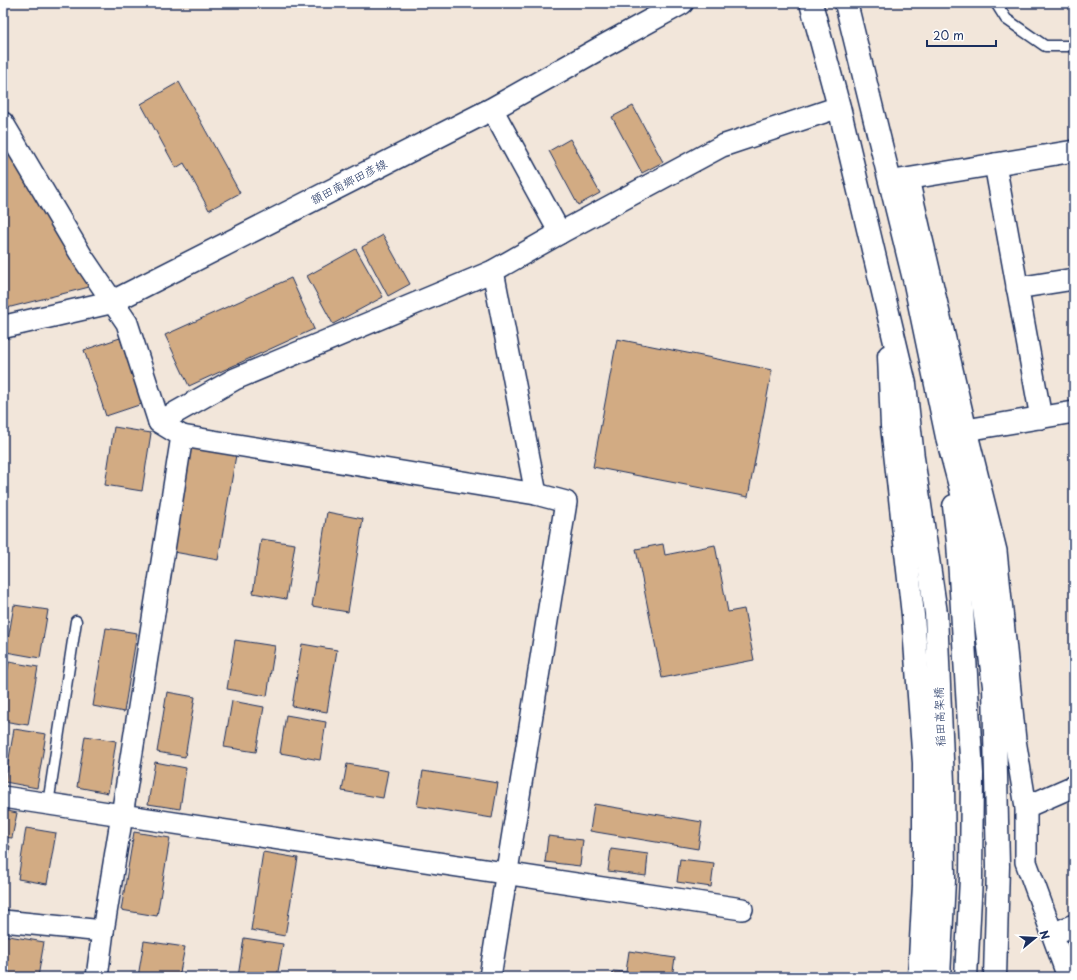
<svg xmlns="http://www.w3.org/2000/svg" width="1077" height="980" viewBox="0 0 1077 980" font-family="'Playpen Sans','Klee One',sans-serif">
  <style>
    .building { fill: #d2ab83; stroke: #1b2f5e }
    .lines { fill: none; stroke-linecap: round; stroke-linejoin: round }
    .lane-casing { stroke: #1b2f5e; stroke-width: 13 }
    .street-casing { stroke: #1b2f5e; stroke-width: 24 }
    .secondary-casing { stroke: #1b2f5e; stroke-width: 25 }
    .lane { stroke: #fff; stroke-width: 10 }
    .street { stroke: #fff; stroke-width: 21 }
    .secondary { stroke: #fff; stroke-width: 22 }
    .labels { text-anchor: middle; stroke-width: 3.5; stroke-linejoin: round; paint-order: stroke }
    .street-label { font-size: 12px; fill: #1b2f5e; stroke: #fff }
  </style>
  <rect width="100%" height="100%" fill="#f2e6da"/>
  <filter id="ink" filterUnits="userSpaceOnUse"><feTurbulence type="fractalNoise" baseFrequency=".025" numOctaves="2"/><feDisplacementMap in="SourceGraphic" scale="8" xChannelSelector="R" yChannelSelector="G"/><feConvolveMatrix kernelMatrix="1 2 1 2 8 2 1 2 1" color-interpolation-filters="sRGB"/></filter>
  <g filter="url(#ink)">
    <!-- building -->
    <g class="building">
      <path d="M179,82L240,193L209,210L184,163L176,168L141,104Z"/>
      <path d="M633,106L663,162L642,173L612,117Z"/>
      <path d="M3,135L93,286L3,309Z"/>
      <path d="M570,139L600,193L578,205L549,151Z"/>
      <path d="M383,235L410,284L388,296L362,247Z"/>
      <path d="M356,249L383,297L333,324L307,276Z"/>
      <path d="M291,278L314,329L189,386L165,335Z"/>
      <path d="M120,338L142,404L106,416L84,350Z"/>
      <path d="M617,339L772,370L748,497L593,467Z"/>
      <path d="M114,427L151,433L142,491L105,485Z"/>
      <path d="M191,447L236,455L218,560L174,552Z"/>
      <path d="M327,512L363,519L348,612L312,606Z"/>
      <path d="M261,539L295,544L286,599L253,593Z"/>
      <path d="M663,544L665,555L715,545L728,612L744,609L754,660L662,678L636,549Z"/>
      <path d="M14,605L48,610L40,658L6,652Z"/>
      <path d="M106,628L137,633L124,712L93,706Z"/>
      <path d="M235,640L275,646L267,696L227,689Z"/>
      <path d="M302,644L337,650L327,712L292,706Z"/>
      <path d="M9,662L38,667L28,725L3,721V695Z"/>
      <path d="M167,692L195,697L185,757L157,752Z"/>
      <path d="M232,701L264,707L256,752L224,747Z"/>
      <path d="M286,715L326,722L320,760L280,753Z"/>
      <path d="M14,729L46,734L37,788L5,782Z"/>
      <path d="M85,736L116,741L108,793L77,787Z"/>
      <path d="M155,762L186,768L180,809L148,804Z"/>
      <path d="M347,764L388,771L383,798L342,791Z"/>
      <path d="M423,771L498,783L492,818L417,806Z"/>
      <path d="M594,804L702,822L698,849L590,831Z"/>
      <path d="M3,810L17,813L12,838L3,837Z"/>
      <path d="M26,828L56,833L47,884L18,879Z"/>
      <path d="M134,832L170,838L157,916L121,910Z"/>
      <path d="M548,836L583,840L580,866L545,862Z"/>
      <path d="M3,845L10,846L3,889Z"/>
      <path d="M611,849L648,854L646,876L608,871Z"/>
      <path d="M263,852L298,858L285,936L251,930Z"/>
      <path d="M680,859L714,863L711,887L677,882Z"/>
      <path d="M3,935L44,942L38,977H3Z"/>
      <path d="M244,938L283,944L277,977H238Z"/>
      <path d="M144,941L185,947L179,977H138Z"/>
      <path d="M629,951L675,958L672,977H612L613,971L626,972Z"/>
    </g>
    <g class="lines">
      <!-- lane casing -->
      <g class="lane-casing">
        <g id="lane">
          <path d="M996,3L1006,19L1045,46H1074"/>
          <path d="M48,804L76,621"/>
        </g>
      </g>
      <!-- street casing -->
      <g class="street-casing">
        <g id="street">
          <path d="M492,109L560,233"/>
          <path d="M3,123L83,258L127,323L159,422L182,436L122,815L103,931L97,977"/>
          <path d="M995,164L1041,418"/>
          <path d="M908,179L966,430L996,551L1015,740L1026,807V862L1068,977"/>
          <path d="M894,181L1074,151"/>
          <path d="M1017,288L1074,279"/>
          <path d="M159,422L235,379L493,271L560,233L722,146L839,107"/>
          <path d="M953,435L966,430L1074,412"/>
          <path d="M182,436L536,494L493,271"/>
          <path d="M3,797L742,909"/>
          <path d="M1026,807L1074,786"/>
          <path d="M3,921L103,931"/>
          <path d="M1053,934L1074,925"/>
          <path d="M490,977L566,502L536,494"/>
        </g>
      </g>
      <!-- secondary casing -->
      <g class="secondary-casing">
        <g id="secondary">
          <path d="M811,3L839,107L905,384L913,458L936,613L943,783L944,880L939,977"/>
          <path d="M846,3L914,279L947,437L976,546L994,686L998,866L995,977"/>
          <path d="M3,327L112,302L492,109L602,47L682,3"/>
          <path d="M889,356L892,426L913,615L924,763V885L919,977"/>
          <path d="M954,506L958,542L972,774L971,878L966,977"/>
        </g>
      </g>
      <!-- lane -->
      <use href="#lane" class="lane"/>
      <!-- street -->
      <use href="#street" class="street"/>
      <!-- secondary -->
      <use href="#secondary" class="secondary"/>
    </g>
  </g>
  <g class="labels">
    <!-- street labels -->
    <g class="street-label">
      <text transform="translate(349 182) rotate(-27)" y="4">額田南郷田彦線</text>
      <text transform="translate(940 717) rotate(-92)" y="4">稲田高架橋</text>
    </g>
  </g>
  <!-- margin -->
  <rect width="1077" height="980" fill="none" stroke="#fff" stroke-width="16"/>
  <rect x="8" y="8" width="1061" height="964" fill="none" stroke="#1b2f5e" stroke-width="1.5" filter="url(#ink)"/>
  <!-- north arrow -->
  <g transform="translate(1035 938) rotate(72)" stroke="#ffffff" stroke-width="3" paint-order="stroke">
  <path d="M0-3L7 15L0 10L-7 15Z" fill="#1b2f5e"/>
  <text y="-6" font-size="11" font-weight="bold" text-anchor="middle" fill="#1b2f5e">N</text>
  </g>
  <!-- scale -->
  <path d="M927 40v6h69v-6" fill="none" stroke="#1b2f5e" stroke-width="2"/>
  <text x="933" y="40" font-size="12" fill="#1b2f5e" stroke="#ffffff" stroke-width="3" paint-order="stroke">20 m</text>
</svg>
